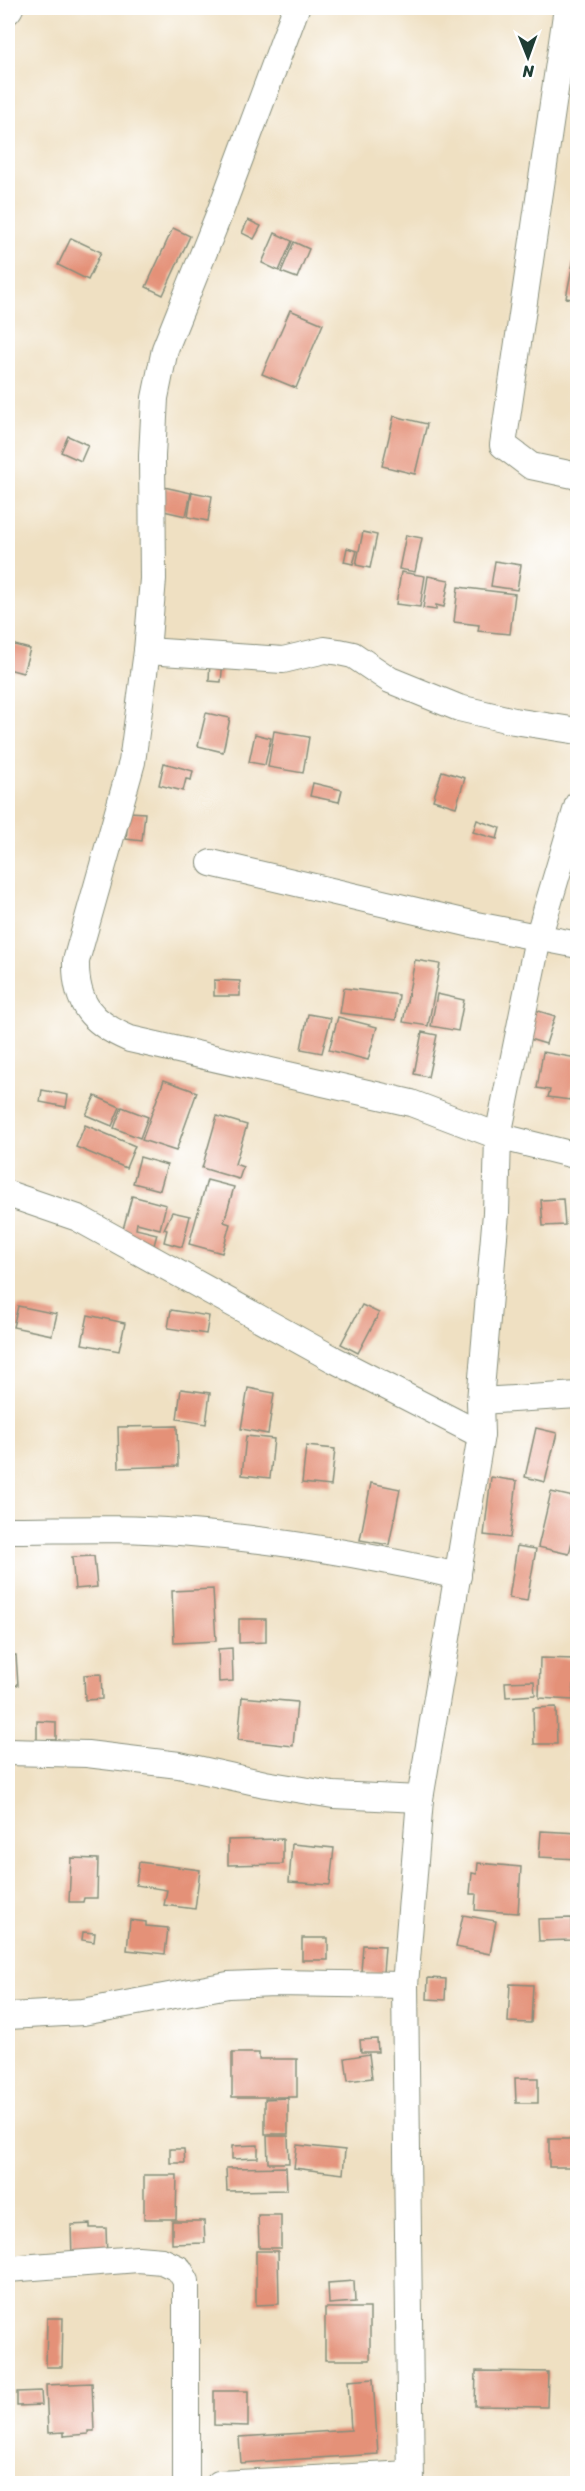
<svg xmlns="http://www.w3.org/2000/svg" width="585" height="2491" viewBox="0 0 585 2491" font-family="Sriracha,sans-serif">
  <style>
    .building { fill: #e49178 }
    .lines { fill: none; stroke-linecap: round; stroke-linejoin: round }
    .minor-casing { stroke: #878e7b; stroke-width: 28 }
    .minor { stroke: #fff; stroke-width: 26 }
  </style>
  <rect width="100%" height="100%" fill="#fff"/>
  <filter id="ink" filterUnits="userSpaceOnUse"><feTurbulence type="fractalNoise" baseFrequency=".0167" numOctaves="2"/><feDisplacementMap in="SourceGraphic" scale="12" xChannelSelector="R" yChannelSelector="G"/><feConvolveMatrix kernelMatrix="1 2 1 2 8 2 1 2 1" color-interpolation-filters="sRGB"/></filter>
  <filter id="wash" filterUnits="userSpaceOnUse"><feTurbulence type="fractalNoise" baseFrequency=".008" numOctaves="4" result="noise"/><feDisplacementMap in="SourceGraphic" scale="24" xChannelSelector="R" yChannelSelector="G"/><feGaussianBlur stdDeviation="1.35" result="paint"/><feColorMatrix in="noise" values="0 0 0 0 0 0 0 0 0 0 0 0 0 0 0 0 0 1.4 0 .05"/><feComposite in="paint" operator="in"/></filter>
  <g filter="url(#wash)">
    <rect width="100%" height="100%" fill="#efe0c2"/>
    <g id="blocks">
      <!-- building -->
      <g class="building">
        <path d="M248,220L261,226L254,239L242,233Z"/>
        <path d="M173,228L190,236L163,295L146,287Z"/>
        <path d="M275,233L292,241L279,271L262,263Z"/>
        <path d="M71,238L101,252L88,280L58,265Z"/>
        <path d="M294,242L309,249L297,278L281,272Z"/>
        <path d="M574,258L578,259V300L566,298Z"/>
        <path d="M290,310L323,324L296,388L262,374Z"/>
        <path d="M394,416L427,424L415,474L382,466Z"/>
        <path d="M68,436L88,445L81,461L61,452Z"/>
        <path d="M164,487L191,493L186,516L159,510Z"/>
        <path d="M192,492L212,496L208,521L188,517Z"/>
        <path d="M363,532L377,535L370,568L356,565Z"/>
        <path d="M406,535L422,538L415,572L399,569Z"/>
        <path d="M347,548L357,551L353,564L344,562Z"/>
        <path d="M495,561L521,565L517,590L491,586Z"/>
        <path d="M401,572L425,576L420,607L396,604Z"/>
        <path d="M428,576L449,580L444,607L436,605V610L423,608Z"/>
        <path d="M458,587L515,594L510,634L478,631L479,625L454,622Z"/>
        <path d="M11,644L30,649L23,673L8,669Z"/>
        <path d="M210,659L223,661L221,682L209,681Z"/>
        <path d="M206,713L230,718L223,752L198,746Z"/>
        <path d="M274,731L309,737L303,773L268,767Z"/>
        <path d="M255,734L271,738L265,765L249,762Z"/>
        <path d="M164,763L193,771L191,780L186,779L183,791L159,785Z"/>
        <path d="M442,771L465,778L456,807L433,800Z"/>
        <path d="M313,783L342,790L339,802L310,796Z"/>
        <path d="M129,812L145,813L142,841L126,839Z"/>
        <path d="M477,820L500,828L497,839L473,832Z"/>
        <path d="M415,960L440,964L428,1026L403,1022Z"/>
        <path d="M214,980L240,981V996H214Z"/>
        <path d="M344,988L399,995L396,1020L340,1013Z"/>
        <path d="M437,994L464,1000L458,1031L431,1026Z"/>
        <path d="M532,1009L555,1016L546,1044L523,1037Z"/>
        <path d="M308,1014L331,1018L322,1053L301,1049Z"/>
        <path d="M338,1017L377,1027L368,1060L329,1050Z"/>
        <path d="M422,1032L437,1035L428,1077L414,1074Z"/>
        <path d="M543,1052L577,1058L570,1100L548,1097L550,1090L537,1088Z"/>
        <path d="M164,1080L197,1092L176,1151L142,1140Z"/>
        <path d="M42,1090L68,1095L66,1107L40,1102Z"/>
        <path d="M95,1096L120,1107L112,1126L86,1115Z"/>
        <path d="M122,1107L148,1117L140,1138L114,1128Z"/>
        <path d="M217,1116L247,1125L235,1164L243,1167L239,1179L202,1168Z"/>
        <path d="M85,1125L135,1146L126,1168L76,1147Z"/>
        <path d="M140,1157L167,1165L160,1190L133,1183Z"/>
        <path d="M207,1180L234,1187L224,1222L230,1224L222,1253L189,1244Z"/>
        <path d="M132,1196L166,1205L160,1229L137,1223L136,1229L157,1234L153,1249L120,1240Z"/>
        <path d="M563,1199L565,1225L543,1226L541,1200Z"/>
        <path d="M172,1212L190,1216L182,1247L164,1242L167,1230L164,1229Z"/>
        <path d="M362,1305L379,1313L358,1353L341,1344Z"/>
        <path d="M18,1306L57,1314L52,1335L13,1327Z"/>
        <path d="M171,1310L209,1316L206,1334L168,1328Z"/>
        <path d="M88,1315L125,1323L119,1351L82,1344Z"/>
        <path d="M248,1388L274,1393L268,1434L241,1429Z"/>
        <path d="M181,1389L210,1393L206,1424L177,1419Z"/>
        <path d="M177,1426L178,1466L119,1468L118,1427Z"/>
        <path d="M536,1428L557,1433L545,1482L525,1477Z"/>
        <path d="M246,1436L274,1439L270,1478L242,1475Z"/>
        <path d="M306,1446L335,1449L331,1486L302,1483Z"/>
        <path d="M491,1477L517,1481L510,1538L484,1535Z"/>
        <path d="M371,1483L400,1489L389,1545L360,1540Z"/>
        <path d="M551,1492L578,1498V1518L569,1554L538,1547Z"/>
        <path d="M517,1546L536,1549L527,1601L509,1598Z"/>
        <path d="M94,1556L97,1587L75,1589L72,1557Z"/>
        <path d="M213,1589L216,1641L174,1643L172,1591Z"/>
        <path d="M239,1619H266V1642L239,1643Z"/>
        <path d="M232,1648L233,1681L219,1682L218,1649Z"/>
        <path d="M8,1655H16L18,1685L8,1686Z"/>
        <path d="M540,1658L575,1659L573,1700L539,1698Z"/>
        <path d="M101,1674L102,1699L85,1700L84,1675Z"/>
        <path d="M534,1681L535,1695L506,1697L505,1682Z"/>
        <path d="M242,1697L297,1702L293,1746L238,1740Z"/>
        <path d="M556,1707L557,1744H534L533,1708Z"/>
        <path d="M37,1721L56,1722V1745L37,1744Z"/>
        <path d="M541,1831L578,1833V1859L539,1857Z"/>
        <path d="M283,1839V1864L228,1865V1840Z"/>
        <path d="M292,1844L334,1848L330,1885L289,1882Z"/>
        <path d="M71,1858L98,1859L97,1898H84L83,1902H69Z"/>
        <path d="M139,1862L200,1870L195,1909L164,1905L167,1890L136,1885Z"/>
        <path d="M478,1863L521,1867L518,1913L475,1910L476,1894H470L472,1873L477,1874Z"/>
        <path d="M463,1915L496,1921L490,1954L456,1947Z"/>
        <path d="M571,1918L572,1940L539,1941L538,1919Z"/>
        <path d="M130,1920L146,1922V1926L168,1928L165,1954L127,1950Z"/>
        <path d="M83,1932L95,1933L94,1942L82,1940Z"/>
        <rect x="302" y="1938" width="26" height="22"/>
        <path d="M363,1945L385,1946L383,1973L361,1972Z"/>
        <path d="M428,1978L446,1979L445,2000L427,1999Z"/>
        <path d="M510,1984L533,1985L531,2023L508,2022Z"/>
        <path d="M377,2039L378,2052H361L360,2040Z"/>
        <path d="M232,2053H259V2059H297V2097H232Z"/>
        <path d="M369,2054L372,2078L348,2081L345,2058Z"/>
        <path d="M515,2078H538V2103H516Z"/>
        <path d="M288,2098V2134H265V2099Z"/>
        <path d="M267,2136H288L289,2163H268Z"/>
        <rect x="549" y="2139" width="29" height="28"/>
        <path d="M258,2145V2158L232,2159V2146Z"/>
        <path d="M297,2145L345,2150L343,2174L294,2168Z"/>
        <path d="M170,2149H184L185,2163H170Z"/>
        <path d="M286,2167L287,2190L227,2191L226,2168Z"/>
        <path d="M144,2175H177L176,2219H144Z"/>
        <path d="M258,2215H281V2248H259Z"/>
        <path d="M172,2221H204L205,2243L172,2244Z"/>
        <path d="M90,2224V2228H106L107,2258H72L71,2225Z"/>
        <path d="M256,2251H278L279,2304L256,2305Z"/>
        <path d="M354,2281L355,2302L329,2304L328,2283Z"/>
        <rect x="325" y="2308" width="45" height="52"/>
        <path d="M47,2318H63L62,2367H46Z"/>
        <path d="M476,2371L548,2372L547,2407L475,2406Z"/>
        <path d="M373,2379L378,2454L241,2463L239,2437L351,2430L348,2381Z"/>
        <path d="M92,2383L94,2431H88V2434L64,2436V2432L48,2433L46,2385Z"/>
        <path d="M41,2391L42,2405L17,2406V2392Z"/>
        <path d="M214,2391H248V2426L214,2425Z"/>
      </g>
    </g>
  </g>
  <g filter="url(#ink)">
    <use href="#blocks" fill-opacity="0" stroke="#878e7b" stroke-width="1.5"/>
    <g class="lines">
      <!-- minor casing -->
      <g class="minor-casing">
        <g id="minor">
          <path d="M296,8L220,212L165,349L155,398L152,456L153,579L147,651L132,762L76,961C75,1004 92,1023 130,1039L411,1103L498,1136L578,1156"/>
          <path d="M567,8L503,445L531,466L578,476"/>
          <path d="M8,11L10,8"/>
          <path d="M147,651L283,660L325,650L339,652L353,655L390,680L459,708L514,721L578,731"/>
          <path d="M211,863L476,925L578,945"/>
          <path d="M8,1194L78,1218L333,1359L481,1435"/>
          <path d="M480,1401L578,1395"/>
          <path d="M8,1530C65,1530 123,1527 180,1532C274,1539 367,1555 458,1576"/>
          <path d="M8,1752L87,1754L179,1765L265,1784L333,1795L420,1799"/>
          <path d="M8,2016L83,2012L228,1985L274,1983L405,1985"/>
          <path d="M8,2269L138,2259L162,2261L179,2269L186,2281V2484"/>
          <path d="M219,2484L410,2474"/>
          <path d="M411,2484L405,1985L420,1799L481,1435L480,1401L496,1213L498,1136L538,938L578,804"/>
        </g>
      </g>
      <!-- minor -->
      <use href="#minor" class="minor"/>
    </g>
  </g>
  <!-- margin -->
  <rect width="585" height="2491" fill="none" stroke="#fff" stroke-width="30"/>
  <!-- north arrow -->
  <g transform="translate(528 57) rotate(179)" stroke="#ffffff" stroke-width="4.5" paint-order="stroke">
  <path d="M0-4.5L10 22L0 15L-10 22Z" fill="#1f3d34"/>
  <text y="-9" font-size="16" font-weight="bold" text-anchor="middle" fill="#1f3d34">N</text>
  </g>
</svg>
